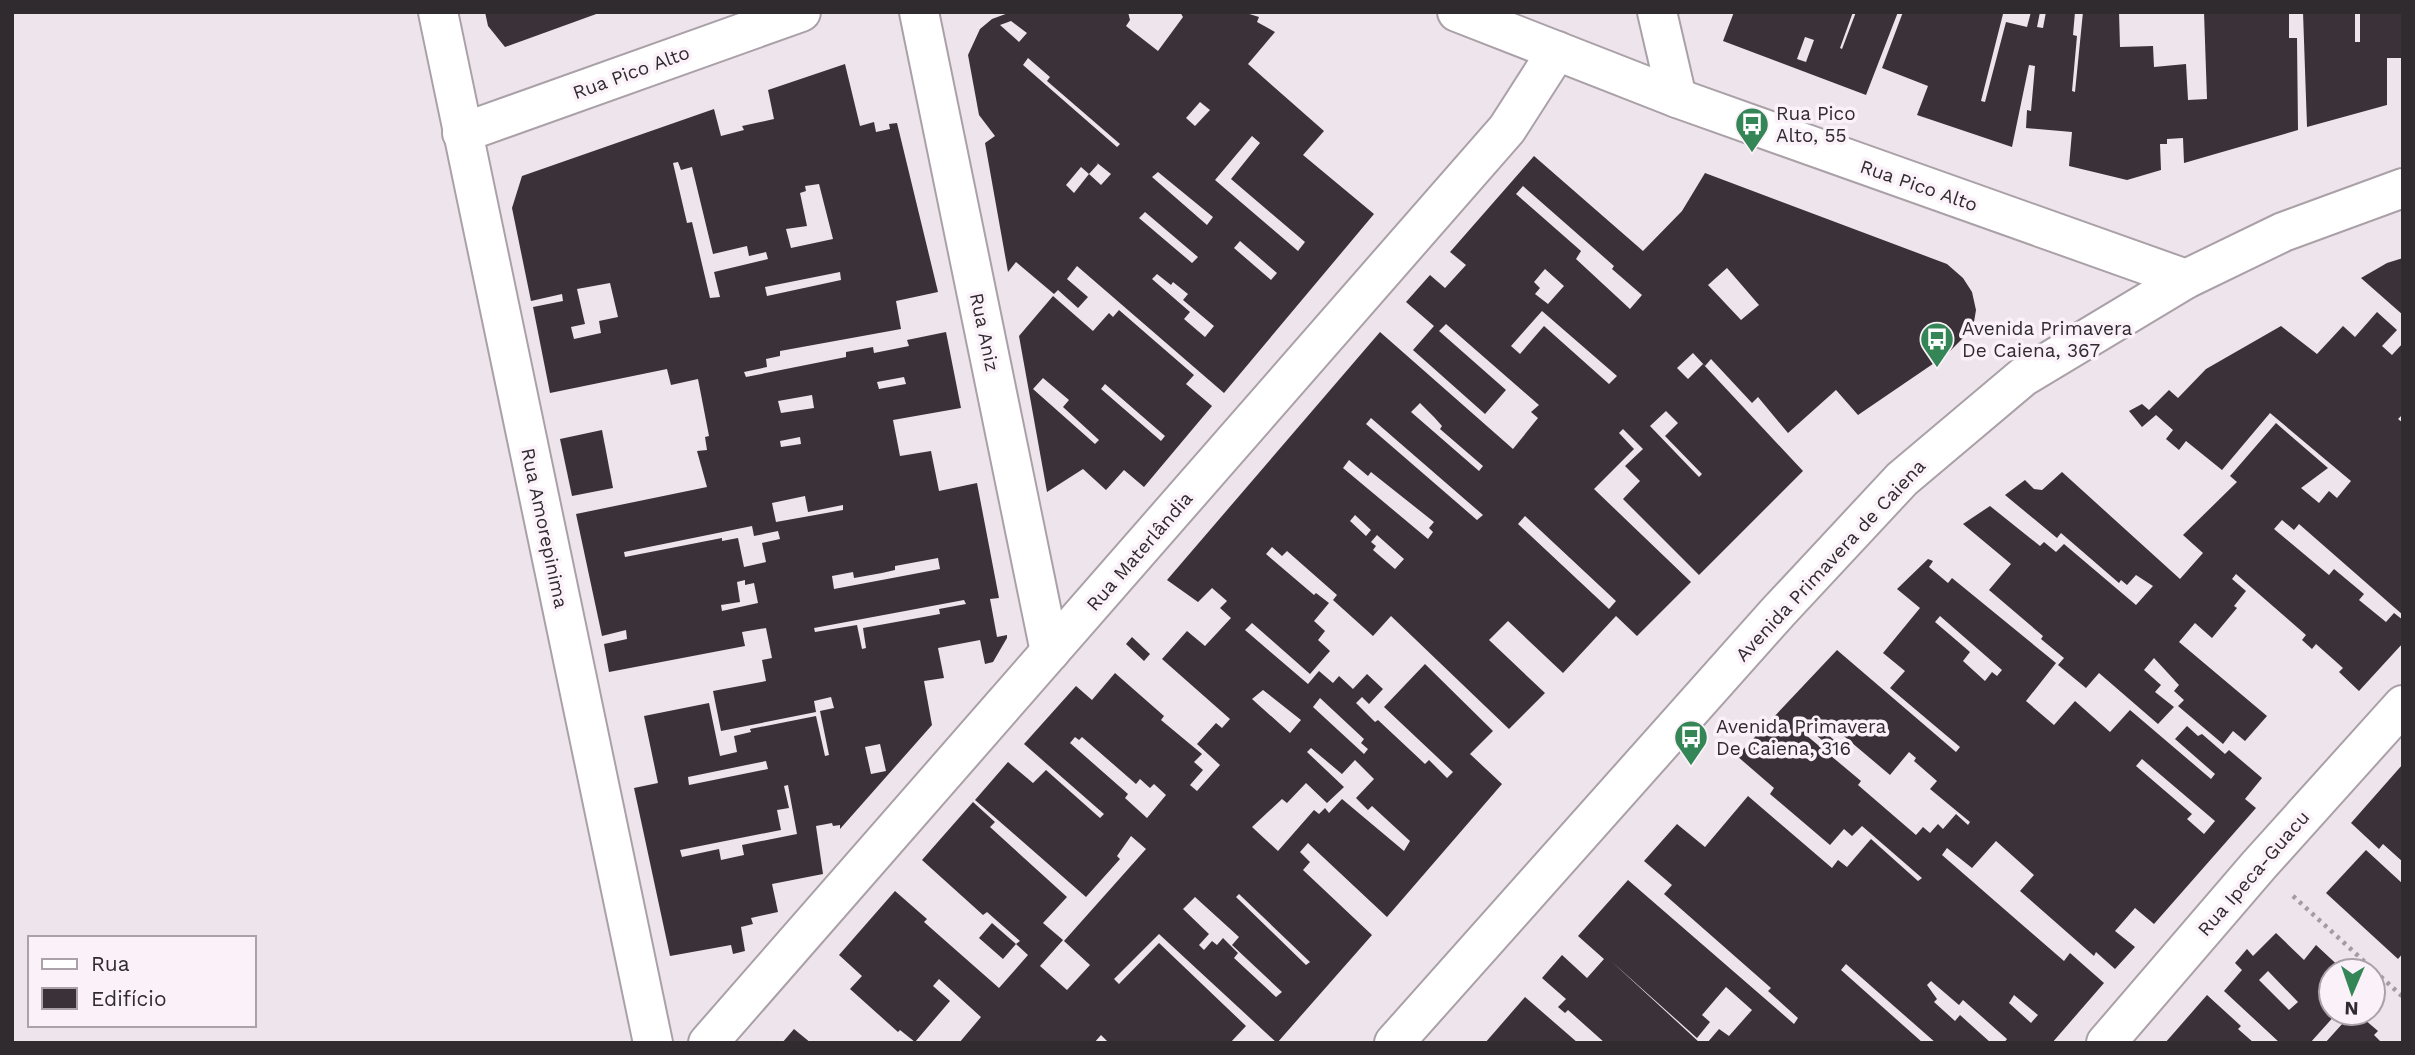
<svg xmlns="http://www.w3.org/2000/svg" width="2415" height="1055" viewBox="0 0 2415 1055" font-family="'Work Sans',sans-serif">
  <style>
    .building { fill: #3a3238; fill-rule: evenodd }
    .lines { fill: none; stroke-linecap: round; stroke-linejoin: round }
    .street-casing { stroke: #aaa0a7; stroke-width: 42 }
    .path { stroke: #a39ba0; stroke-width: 4.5; stroke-dasharray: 3.5 5; stroke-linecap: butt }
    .street { stroke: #fff; stroke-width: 38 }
    .labels { text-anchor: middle; stroke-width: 7; stroke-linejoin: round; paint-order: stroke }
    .street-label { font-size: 19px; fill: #2f2b2e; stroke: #fbf1f9 }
    .poi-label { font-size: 19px; fill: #2f2b2e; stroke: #fbf1f9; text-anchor: start }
  </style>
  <rect width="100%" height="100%" fill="#eee4eb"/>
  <!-- building -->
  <g class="building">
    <path d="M485,12H599V13L505,47L488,26Z"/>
    <path d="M1011,12H1128L1130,20L1126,26L1158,51L1183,17L1180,12H1243L1259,17L1257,22L1275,32L1248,64L1324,131L1303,155L1374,214L1224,393L1077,266L1067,279L1088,297L1078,308L1058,290L1054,294L1016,262L1008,272L985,143L995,136L979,115L968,55L980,29L992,19ZM1011,21L1027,33L1019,42L1000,25ZM1028,58L1050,77L1047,81L1120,144L1117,147L1023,65ZM1200,102L1210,110L1195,126L1186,118ZM1252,136L1260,143L1231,179L1305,242L1298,251L1215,180ZM1096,162L1111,174L1101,185L1089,174L1074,193L1066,185L1081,167L1089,174L1098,164ZM1158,172L1213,217L1207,225L1152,177ZM1145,212L1198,257L1192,263L1139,218ZM1240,241L1277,273L1271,280L1234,248ZM1157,274L1171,285L1173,282L1188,294L1183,300L1214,326L1205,337L1184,319L1190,312L1152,279Z"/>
    <path d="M1734,12H1853L1840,48L1842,49L1856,12H1898L1866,95L1723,41ZM1805,37L1814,40L1806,62L1797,59Z"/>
    <path d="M1903,12L2003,14L1981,101L1985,102L2006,22L2027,27L2031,12H2040L2037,27L2043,28L2046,12H2075L2073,35L2077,36L2072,91L2075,92L2083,12H2119L2120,47L2153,46L2154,67L2186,64L2188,100L2207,99L2204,12H2289V38H2297L2298,130L2184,163L2183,138L2167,139V144H2160L2161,170L2127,180L2069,166L2072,132L2026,128L2027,110L2031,111L2035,66L2029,65L2012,147L1917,115L1928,86L1882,68Z"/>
    <path d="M2303,12H2355V42H2360V12H2403V58H2387V105L2307,127Z"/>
    <path d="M845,64L860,126L874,122L876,132L890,129L889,124L897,123L938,292L896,301L901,329L780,351V356L766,359L767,367L744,372L746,377L846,357V352L873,347L874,353L909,346L907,340L946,332L961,408L893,420L900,456L931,451L939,491L977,483L999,598L990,599L997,637L1007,635V638L993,662L985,664L980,640L938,648L944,678L924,681L932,725L840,829V825L833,826L832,823L816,826L823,874L772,884L778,912L751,918L753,924L741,927L745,951L733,954L731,945L670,956L634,788L658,783L644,716L709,703L720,756L737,752L734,736L751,732L750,729L816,716L825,756L829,755L820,711L834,708L831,697L814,701L816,712L721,731L713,691L766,681L762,660L772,658L766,628L742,632L745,646L609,672L604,644L627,639L626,630L602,636L576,514L707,487L697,451L707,450L705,437L709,436L698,379L671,385L667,369L550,393L533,307L563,301L562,294L531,301L512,208L522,176L714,109L721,136L744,130L742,126L774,119L768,90ZM678,162L681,170L692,167L713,254L747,246L749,256L766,252L768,259L714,272L720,297L710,298L692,222L687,223L673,163ZM819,184L833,239L791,248L786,229L807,226L800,193L806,191L805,186ZM840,272L841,280L767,296L765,287ZM610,283L618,317L599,321L601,333L574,339L571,327L585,324L577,289ZM904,377L906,384L879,389L877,382ZM812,395L814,408L781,413L778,401ZM800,437L801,444L781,447L780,441ZM805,496L808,512L843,505V510L776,522L772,503ZM752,526L754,536L778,531L780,539L762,543L766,562L744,567L738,538L722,541V538L625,557L624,552ZM938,558L940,569L834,589L832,576L853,572L854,578L882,573L895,570V566ZM745,580V585L754,583L758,603L722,611L721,605L740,602L737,582ZM964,600L966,604L939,609L940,614L863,628L866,648L862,649L857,625L815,632L814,628ZM880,744L886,771L871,774L865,747ZM766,761L768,769L689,785L688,777ZM788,785L797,834L742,845L744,855L721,860L719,849L682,857L680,850L781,830L777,810L789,808L784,786Z"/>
    <path d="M1534,156L1643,251L1682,211L1705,173L1947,264L1963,278L1972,292L1976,310L1973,328L1946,355L1858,415L1836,390L1788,433L1758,397L1752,403L1711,359L1705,366L1693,353L1677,368L1688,379L1703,364L1803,471L1699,575L1623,499L1640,481L1625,466L1643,449L1623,429L1619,433L1634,449L1594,489L1691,582L1637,636L1616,616L1563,673L1508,621L1489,640L1545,693L1509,729L1391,616L1373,636L1333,600L1337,595L1287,551L1282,556L1272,547L1266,554L1314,595L1316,593L1329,603L1314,621L1325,631L1318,640L1330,651L1310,674L1252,623L1245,630L1308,684L1319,671L1333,683L1339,676L1353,689L1367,674L1383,689L1369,704L1362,697L1356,703L1375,722L1378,720L1425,764L1429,760L1447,778L1453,772L1384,707L1425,664L1493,731L1470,754L1502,784L1387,917L1308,843L1300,852L1310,862L1303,870L1372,935L1277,1043L1159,934L1114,979L1119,984L1159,943L1246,1026L1230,1043H1109L1101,1035L1094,1043H959L981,1017L939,979L933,986L950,1001L915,1042L900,1030L898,1032L850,989L862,976L839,955L895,891L927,919L924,922L999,988L1028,955L1016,944L1003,959L979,938L992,923L1016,944L1020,941L987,912L983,915L922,860L973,802L995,822L990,827L1067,897L1043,923L1063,940L1040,966L1067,990L1090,965L1064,941L1146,849L1131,836L1117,856L1120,859L1086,897L975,800L1008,762L1033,783L1046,770L1100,818L1104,814L1024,744L1076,686L1092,700L1115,673L1164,716L1161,720L1202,754L1194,762L1203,770L1190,785L1197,791L1220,765L1197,744L1216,723L1222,728L1230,719L1162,659L1187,631L1205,646L1231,618L1220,608L1227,601L1212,588L1198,602L1167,580L1380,332L1513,449L1538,418L1531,412L1539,405L1446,324L1439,331L1506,390L1485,414L1413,350L1434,326L1406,302L1430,275L1445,288L1466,265L1450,252ZM1523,186L1614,266L1612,269L1642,295L1630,309L1576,259L1581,251L1516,194ZM1727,268L1759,305L1741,320L1708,285ZM1545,269L1564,286L1548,304L1535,294L1540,288L1534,282ZM1542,311L1617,376L1609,384L1544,326L1520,354L1511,346ZM1420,403L1434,417L1442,426L1440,429L1483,466L1479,471L1411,412ZM1666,411L1678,423L1665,436L1702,474L1699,477L1650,426ZM1371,418L1483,515L1477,520L1366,424ZM1349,460L1368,476L1371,472L1434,522L1429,528L1433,532L1428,539L1343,468ZM1355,515L1371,530L1366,536L1350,521ZM1525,516L1616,601L1609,609L1518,524ZM1377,535L1404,559L1395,569L1373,550L1376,546L1371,542ZM1263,690L1301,720L1290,733L1252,699ZM1320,698L1364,739L1361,743L1368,749L1364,754L1313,707ZM1075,737L1079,740L1082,737L1136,784L1140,779L1150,788L1154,784L1166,795L1147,818L1125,798L1128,794L1070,743ZM1311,748L1342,774L1355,760L1374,779L1356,798L1368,810L1372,806L1410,841L1404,851L1342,799L1329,813L1325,808L1319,814L1314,810L1278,851L1252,827L1282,799L1287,803L1306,783L1327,803L1344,787L1307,752ZM1239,894L1310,962L1306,965L1236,897ZM1195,897L1239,937L1232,945L1282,992L1276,997L1234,958L1238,953L1223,938L1217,945L1212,941L1204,950L1199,945L1209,934L1183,909Z"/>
    <path d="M2403,258V315L2361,278L2387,263Z"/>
    <path d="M1053,296L1093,331L1109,313L1113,317L1119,310L1194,375L1186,384L1212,406L1144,487L1124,470L1106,490L1083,469L1047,492L1019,336ZM1043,378L1069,400L1063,407L1099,440L1095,444L1033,389ZM1105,384L1165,436L1161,441L1101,389Z"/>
    <path d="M2377,312L2397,330L2382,346L2392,355L2403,343V414L2398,419L2403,423V615L2299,524L2294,530L2282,520L2274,529L2329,575L2334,569L2364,594L2359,600L2386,622L2394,613L2403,620V643L2359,691L2339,672L2343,668L2316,644L2312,649L2302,640L2306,635L2236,574L2232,579L2246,591L2234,606L2237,608L2212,638L2195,623L2179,642L2267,716L2245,741L2233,731L2223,744L2178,706L2184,700L2174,691L2179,685L2154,658L2144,670L2161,685L2155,692L2174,707L2158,724L2099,673L2086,688L2058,665L2064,658L2041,639L2043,636L1989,590L2011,564L1963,524L1990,506L2040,546L2044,542L2056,552L2064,544L2136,605L2153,586L2136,575L2127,585L2121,580L2119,583L2061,533L2057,538L2005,495L2025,480L2034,489L2042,490L2062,472L2180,579L2203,553L2183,535L2237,482L2230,476L2276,423L2328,468L2301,488L2319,503L2329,491L2337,498L2351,481L2270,413L2222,470L2186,441L2179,450L2166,439L2173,430L2156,415L2142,427L2129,411L2142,404L2149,410L2169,390L2178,398L2206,369L2281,326L2317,354L2343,326L2355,337Z"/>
    <path d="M602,430L613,488L572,496L560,439Z"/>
    <path d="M1928,559L1933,561L1929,567L1948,583L1952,578L2056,663L2026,701L2054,725L2075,701L2110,732L2130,710L2211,779L2215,774L2175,739L2187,726L2198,736L2202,734L2225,754L2229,750L2262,778L2245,799L2256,808L2154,924L2135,908L2115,931L2135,947L2115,969L2096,952L2094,956L2020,891L2034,875L1996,841L1972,868L1947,848L1942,855L2019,922L2064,961L2070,953L2104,983L2052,1043H2004L2007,1039L1963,1000L1959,1005L1931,981L1927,985L1937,999L1934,1002L1955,1021L1960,1015L1991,1043H1936L1846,964L1841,970L1923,1043H1707L1719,1029L1729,1036L1752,1010L1726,987L1702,1015L1710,1022L1697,1038L1611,961L1700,1043H1605L1568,1010L1565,1013L1558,1007L1566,999L1542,978L1562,955L1587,978L1604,959L1578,936L1628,880L1794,1024L1798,1018L1768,991L1771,988L1664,894L1672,885L1644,861L1677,824L1705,847L1748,796L1832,868L1838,860L1847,867L1871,839L1918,881L1922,878L1862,826L1852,836L1844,829L1830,845L1770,794L1774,788L1737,756L1837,650L1956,752L1960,747L1890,688L1905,671L1883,653L1920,608L1897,589ZM1940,616L2002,670L1997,676L1992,672L1985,681L1963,661L1970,652L1935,622ZM1832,726L1890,775L1909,752L1916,758L1914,761L1937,781L1930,789L1970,822L1968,825L1956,814L1943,829L1938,824L1930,833L1923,827L1916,835L1858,785L1861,781L1806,735L1810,730L1829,746L1834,740L1826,733ZM2142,759L2215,821L2204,834L2187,819L2192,814L2136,766ZM2014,995L2038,1015L2031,1023L2009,1003Z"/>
    <path d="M1132,637L1150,654L1144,661L1126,644Z"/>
    <path d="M2403,764V862L2383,844L2379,849L2351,823Z"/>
    <path d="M2366,850L2403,884V953L2398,959L2326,893Z"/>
    <path d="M2276,933L2304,960L2316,945L2344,971H2331V1013H2337L2310,1043H2280L2224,991L2242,970L2235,963L2247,949L2253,956ZM2268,971L2298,1002L2289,1010L2259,980Z"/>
    <path d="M2207,995L2241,1026L2238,1029L2254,1043H2165Z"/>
    <path d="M1525,997L1578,1043H1485Z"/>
    <path d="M2352,1013H2357L2378,1031L2374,1035L2382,1043H2325Z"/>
    <path d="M794,1029L800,1034L811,1043H782Z"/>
  </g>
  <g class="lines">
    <!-- street casing -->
    <g class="street-casing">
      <g id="street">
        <path d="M438,12L653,1043"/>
        <path d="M919,12L1050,652"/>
        <path d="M1457,12L1677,98L2186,279"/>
        <path d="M1657,12L1677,98"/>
        <path d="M462,133L801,12"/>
        <path d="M708,1043L1507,129L1557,51"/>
        <path d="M1394,1043L1778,612L1902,479L2023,377L2186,279L2283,232L2403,188"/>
        <path d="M2106,1043L2259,865L2403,705"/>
      </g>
    </g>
    <!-- path -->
    <path class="path" d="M2293,896L2403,997"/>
    <!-- street -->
    <use href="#street" class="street"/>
  </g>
  <!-- icons -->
  <defs>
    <g id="bus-pin" transform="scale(1.75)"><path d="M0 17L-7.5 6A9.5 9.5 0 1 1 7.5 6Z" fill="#358657" stroke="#fbf1f9"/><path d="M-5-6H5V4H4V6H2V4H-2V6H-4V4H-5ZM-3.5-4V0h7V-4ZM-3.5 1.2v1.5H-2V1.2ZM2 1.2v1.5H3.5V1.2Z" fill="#fff"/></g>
  </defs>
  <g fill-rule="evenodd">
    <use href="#bus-pin" x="1752" y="124"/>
    <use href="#bus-pin" x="1937" y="339"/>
    <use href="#bus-pin" x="1691" y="737"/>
  </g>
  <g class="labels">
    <!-- street labels -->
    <g class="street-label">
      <text transform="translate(631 72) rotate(-20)" y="7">Rua Pico Alto</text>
      <text transform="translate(1919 185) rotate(19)" y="7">Rua Pico Alto</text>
      <text transform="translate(985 332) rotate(78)" y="7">Rua Aniz</text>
      <text transform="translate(545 528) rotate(78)" y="7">Rua Amorepinima</text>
      <text transform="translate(1139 551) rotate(-49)" y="7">Rua Materlândia</text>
      <text transform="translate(1830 560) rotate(-47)" y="7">Avenida Primavera de Caiena</text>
      <text transform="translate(2253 873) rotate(-49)" y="7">Rua Ipeca-Guacu</text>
    </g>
    <!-- poi labels -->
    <g class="poi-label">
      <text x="1776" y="120">Rua Pico<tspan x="1776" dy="22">Alto, 55</tspan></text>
      <text x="1962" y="335">Avenida Primavera<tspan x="1962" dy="22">De Caiena, 367</tspan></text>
      <text x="1716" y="733">Avenida Primavera<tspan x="1716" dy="22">De Caiena, 316</tspan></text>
    </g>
  </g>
  <!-- border -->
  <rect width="2415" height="1055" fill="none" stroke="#2f2b2e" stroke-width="28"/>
  <!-- legend -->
  <rect x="28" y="936" width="228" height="91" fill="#fbf1f9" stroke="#a9a2a8" stroke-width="2"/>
  <rect x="42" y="959" width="35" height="10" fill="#ffffff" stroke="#a9a2a8" stroke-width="2"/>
  <text x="91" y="971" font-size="21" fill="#2f2b2e">Rua</text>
  <rect x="42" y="988" width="35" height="21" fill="#3a3238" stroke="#a9a2a8" stroke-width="2"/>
  <text x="91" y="1006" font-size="21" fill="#2f2b2e">Edifício</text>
  <!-- north arrow -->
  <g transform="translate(2352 992) rotate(182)"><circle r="33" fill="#fbf1f9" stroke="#a9a2a8" stroke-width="2"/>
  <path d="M0-5L12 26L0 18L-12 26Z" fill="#358657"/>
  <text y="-10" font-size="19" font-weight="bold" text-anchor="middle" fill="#2f2b2e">N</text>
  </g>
</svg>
